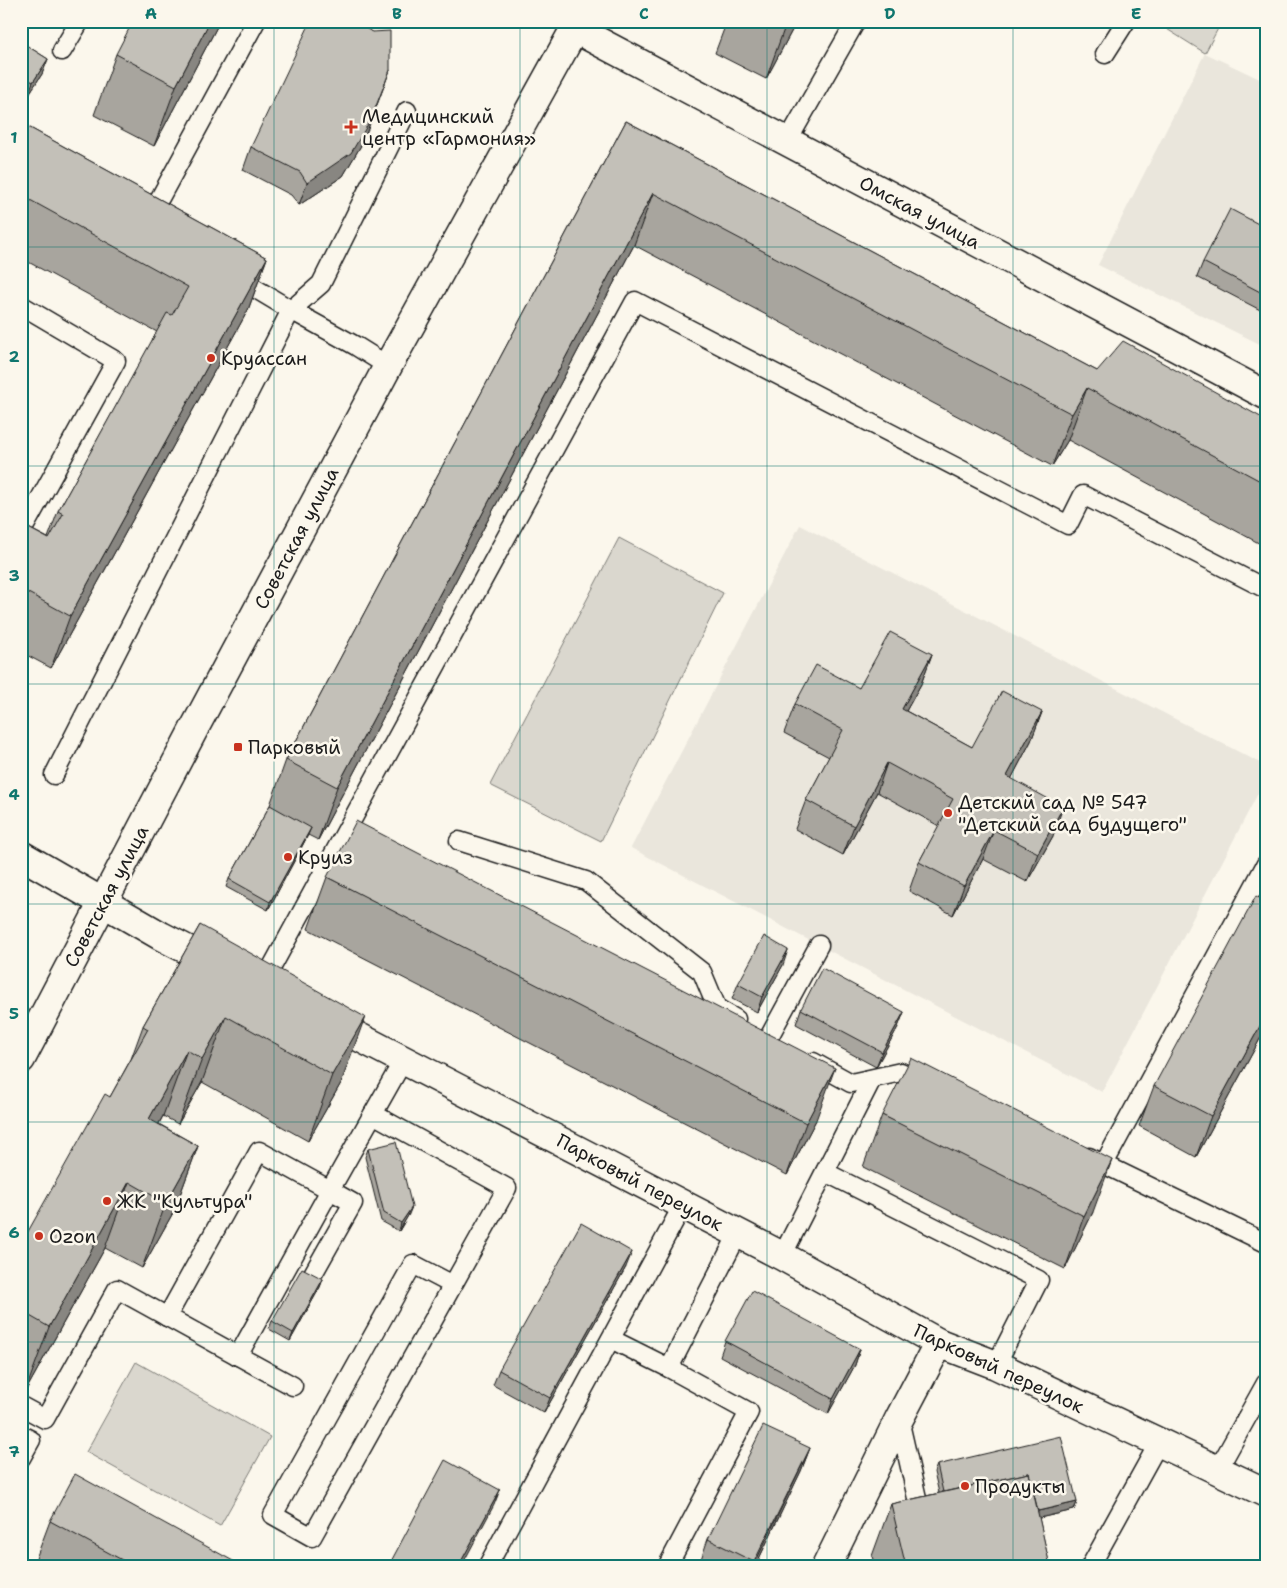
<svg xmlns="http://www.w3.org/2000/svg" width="1287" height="1588" viewBox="0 0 1287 1588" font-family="'Shantell Sans',sans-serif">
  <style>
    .built { fill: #eae6dc }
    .green { fill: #dad7ce; stroke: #7b7a75 }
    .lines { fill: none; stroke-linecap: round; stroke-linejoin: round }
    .service-casing { stroke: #1c1c1c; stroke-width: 21 }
    .minor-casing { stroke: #1c1c1c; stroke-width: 31 }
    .tertiary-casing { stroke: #1c1c1c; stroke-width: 31 }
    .service { stroke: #fbf7ec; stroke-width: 18 }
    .minor { stroke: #fbf7ec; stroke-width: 28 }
    .tertiary { stroke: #fbf7ec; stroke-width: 28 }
    .wall { fill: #a8a59e; stroke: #1c1c1c }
    .shaded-wall { fill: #888681; stroke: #1c1c1c }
    .building { fill: #c3c0b8; stroke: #1c1c1c }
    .grid { fill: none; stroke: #0f766e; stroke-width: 1; stroke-opacity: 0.55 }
    .poi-dot { fill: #c8321e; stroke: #fbf7ec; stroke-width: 2 }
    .labels { text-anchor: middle; stroke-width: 5; stroke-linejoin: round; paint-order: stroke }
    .poi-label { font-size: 19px; fill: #1c1c1c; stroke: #fbf7ec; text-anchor: start }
    .street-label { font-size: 19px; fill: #1c1c1c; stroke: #fbf7ec }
    .neatline { fill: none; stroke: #0f766e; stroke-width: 2 }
    .grid-label { font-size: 16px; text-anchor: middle; font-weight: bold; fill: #0f766e }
  </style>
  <rect width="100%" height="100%" fill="#fbf7ec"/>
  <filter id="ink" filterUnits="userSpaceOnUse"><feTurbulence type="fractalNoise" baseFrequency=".02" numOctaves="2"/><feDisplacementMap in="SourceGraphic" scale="10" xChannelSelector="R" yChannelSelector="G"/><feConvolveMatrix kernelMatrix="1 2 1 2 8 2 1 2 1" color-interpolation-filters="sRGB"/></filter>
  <g filter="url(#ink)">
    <!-- built -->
    <g class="built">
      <path d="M1205,53L1266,82V347L1098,265Z"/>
      <path d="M800,525L1266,766V778L1102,1092L631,848Z"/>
    </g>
    <!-- green -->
    <g class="green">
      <path d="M1154,21H1222L1205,53Z"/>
      <path d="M619,538L723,593L601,841L490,785Z"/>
      <path d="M136,1362L270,1437L220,1526L86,1452Z"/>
    </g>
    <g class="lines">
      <!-- service casing -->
      <g class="service-casing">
        <g id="service">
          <path d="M62,51L80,21"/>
          <path d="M1105,54L1126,21"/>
          <path d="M787,142L856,21"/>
          <path d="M149,218L256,21"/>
          <path d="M236,277L291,310L321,284L407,111"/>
          <path d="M21,305L116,361L21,533"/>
          <path d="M54,775L291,310L356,346L388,366"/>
          <path d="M459,841L586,881L702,972L717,1008L736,1019"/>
          <path d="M262,985L635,301L1068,525L1083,495L1266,589"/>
          <path d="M769,1037L819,945"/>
          <path d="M813,1062L851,1083L901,1072L924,1083"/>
          <path d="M373,1114L507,1188L312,1537L273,1515L413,1264L453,1285"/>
          <path d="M1089,1157L1266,1243"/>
          <path d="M1104,1164L1266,864"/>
          <path d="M825,1172L1039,1280L996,1365"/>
          <path d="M782,1256L872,1079"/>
          <path d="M309,1281L353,1203L330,1190L404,1059"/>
          <path d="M167,1317L259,1151L330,1190L238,1356"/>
          <path d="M611,1339L669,1368"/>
          <path d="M21,1406L45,1419L117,1289L293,1386"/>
          <path d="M899,1419L922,1520"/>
          <path d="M21,1435L31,1440L21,1458"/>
          <path d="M1217,1471L1266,1383"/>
          <path d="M487,1567L683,1205"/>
          <path d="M667,1567L749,1412L669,1368L738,1234"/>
          <path d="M1090,1567L1158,1444"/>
        </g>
      </g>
      <!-- minor casing -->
      <g class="minor-casing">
        <g id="minor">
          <path d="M575,29L1266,395"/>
          <path d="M21,855L161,936L221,967"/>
          <path d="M324,1019L782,1256L939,1343L996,1365L1266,1493"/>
          <path d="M826,1567L899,1419L939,1343"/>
        </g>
      </g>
      <!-- tertiary casing -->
      <g class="tertiary-casing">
        <path id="tertiary" d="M21,1059L195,727L388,366L579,21"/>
      </g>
      <!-- service -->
      <use href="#service" class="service"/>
      <!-- minor -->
      <use href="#minor" class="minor"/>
      <!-- tertiary -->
      <use href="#tertiary" class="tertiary"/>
    </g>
    <!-- wall -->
    <g class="wall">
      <path d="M220,21L154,146L94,115L116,54Z"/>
      <path d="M727,21H797L766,79L715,53Z"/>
      <path d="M21,42L48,59L42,74L27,97L21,94Z"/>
      <path d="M390,70L363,142L343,176L299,205L291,195L243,170L251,147Z"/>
      <path d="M626,121L1097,371L1266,420V547L1068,440L1052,466L634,245L318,840L308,835L268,910L226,887L229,879L270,805L286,760Z"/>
      <path d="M21,123L267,258L248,310L51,668L21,652V524L48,538L58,511L157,332L21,258Z"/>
      <path d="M1266,228V313L1197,277L1203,262Z"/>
      <path d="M932,654L921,684L906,711L972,747L1042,712L1031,741L1011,779L1053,836L1027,882L983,859L953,915L909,891L919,862L939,826L877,792L843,855L795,829L806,800L829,757L784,733L795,704L859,688Z"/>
      <path d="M327,877L816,1120L787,1175L308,929Z"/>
      <path d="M200,925L341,1083L308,1141L202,1082L178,1124L163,1116L159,1124L198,1146L174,1211L142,1268L105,1248L25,1392L21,1390V1244L110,1097L131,1059L143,1026Z"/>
      <path d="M783,965L757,1012L732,999L738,984Z"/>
      <path d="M801,1009L904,1012L898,1027L876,1067L796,1024Z"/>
      <path d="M1266,1028L1196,1157L1139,1126L1154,1086Z"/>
      <path d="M882,1115L1093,1212L1065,1269L863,1167Z"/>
      <path d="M368,1149L409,1214L399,1231L381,1221L365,1157Z"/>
      <path d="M626,1267L544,1413L493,1385L499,1370Z"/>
      <path d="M323,1279L320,1287L290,1341L269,1329L272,1321Z"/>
      <path d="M725,1341L860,1349L855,1365L828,1414L720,1356Z"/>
      <path d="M810,1448L801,1471L755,1567H710L700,1562L708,1539Z"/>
      <path d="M937,1465L1077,1502L1074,1510L1039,1518L1050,1567H875L872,1556L891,1504L939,1493L934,1472Z"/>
      <path d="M50,1521L244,1567H46L35,1561Z"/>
    </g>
    <!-- shaded-wall -->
    <g class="shaded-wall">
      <path d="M210,21H220L154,146L176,86Z"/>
      <path d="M787,21H797L766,79Z"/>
      <path d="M48,59L42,74L27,97L33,82Z"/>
      <path d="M390,70L363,142L343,176L299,205L307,183Z"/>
      <path d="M653,193L634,245L318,840L337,787Z"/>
      <path d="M267,258L248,310L51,668L70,616Z"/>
      <path d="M1087,388L1068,440L1052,466L1072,414Z"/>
      <path d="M932,654L921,684L891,738L902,709Z"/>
      <path d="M1042,712L1031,741L997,806L1007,776Z"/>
      <path d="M887,763L877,792L843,855L854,826Z"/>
      <path d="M1063,807L1053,836L1027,882L1038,853Z"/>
      <path d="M311,828L308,835L268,910L270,902Z"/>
      <path d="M994,830L983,859L953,915L964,886Z"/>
      <path d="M788,950L783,965L757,1012L762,997Z"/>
      <path d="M904,1012L898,1027L876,1067L882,1052Z"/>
      <path d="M1266,1015V1028L1196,1157L1211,1116Z"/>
      <path d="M226,1016L202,1082L178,1124L202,1059Z"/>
      <path d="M365,1017L341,1083L308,1141L332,1075Z"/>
      <path d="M187,1050L163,1116L125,1184L149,1119Z"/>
      <path d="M835,1068L816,1120L787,1175L806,1123Z"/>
      <path d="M198,1146L174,1211L142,1268L166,1203Z"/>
      <path d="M1112,1160L1093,1212L1065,1269L1084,1216Z"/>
      <path d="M129,1182L105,1248L25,1392L49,1327Z"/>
      <path d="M412,1207L409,1214L399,1231L401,1223Z"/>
      <path d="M632,1252L626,1267L544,1413L550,1398Z"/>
      <path d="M323,1279L320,1287L290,1341L293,1333Z"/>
      <path d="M860,1349L855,1365L828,1414L833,1399Z"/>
      <path d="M810,1448L801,1471L755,1567H753Z"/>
      <path d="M500,1490L494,1505L461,1567H458Z"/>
      <path d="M1077,1502L1074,1510L949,1539L952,1531Z"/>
    </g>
    <!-- building -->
    <g class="building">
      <path d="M133,21H210L176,86L116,54Z"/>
      <path d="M311,21H354L372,32L390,31V70L371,119L351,153L307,183L300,172L251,147Z"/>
      <path d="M21,42L48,59L33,82L21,75Z"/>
      <path d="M626,121L1097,371L1123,341L1266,420V484L1087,388L1072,414L653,193L337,787L286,760Z"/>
      <path d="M21,123L267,258L70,616L21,589V524L49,539L63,514L58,511L167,313L172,315L188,287L21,195Z"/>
      <path d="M1230,209L1266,228V295L1203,262Z"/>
      <path d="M890,632L932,654L902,709L972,747L1002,691L1042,712L1007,776L1063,807L1038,853L994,830L964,886L919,862L953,799L887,763L854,826L806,800L843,730L795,704L816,665L859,688Z"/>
      <path d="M270,805L311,828L270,902L229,879Z"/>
      <path d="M356,821L835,1068L806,1123L327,877Z"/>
      <path d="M1256,896L1266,902V1015L1211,1116L1154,1086Z"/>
      <path d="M200,925L365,1017L332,1075L226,1016L202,1059L187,1050L149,1119L198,1146L166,1203L129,1182L49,1327L21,1311V1244L105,1094L110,1097L148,1029L143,1026Z"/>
      <path d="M764,936L788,950L762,997L738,984Z"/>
      <path d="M822,968L904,1012L882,1052L801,1009Z"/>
      <path d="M911,1058L1112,1160L1084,1216L882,1115Z"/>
      <path d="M396,1142L412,1207L401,1223L384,1213L368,1149Z"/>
      <path d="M581,1223L632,1252L550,1398L499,1370Z"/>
      <path d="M302,1268L323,1279L293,1333L272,1321Z"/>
      <path d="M752,1291L860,1349L833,1399L725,1341Z"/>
      <path d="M763,1426L810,1448L754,1562L708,1539Z"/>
      <path d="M1061,1436L1077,1502L1038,1511L1029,1473L943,1492L937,1465Z"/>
      <path d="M445,1460L500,1490L458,1567H388Z"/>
      <path d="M1029,1473L1050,1566L1046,1567H906L891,1504Z"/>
      <path d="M75,1474L244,1567H135L50,1521Z"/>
    </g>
  </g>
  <!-- grid -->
  <path class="grid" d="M274,21V1567M520,21V1567M767,21V1567M1013,21V1567M21,247H1266M21,466H1266M21,684H1266M21,904H1266M21,1122H1266M21,1342H1266"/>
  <!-- markers -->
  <g class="poi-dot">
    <path d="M348.5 119.5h5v5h5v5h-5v5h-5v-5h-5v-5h5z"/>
    <circle cx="211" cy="358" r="5"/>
    <rect x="233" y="742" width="10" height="10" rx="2.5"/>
    <circle cx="948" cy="813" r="5"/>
    <circle cx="288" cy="857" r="5"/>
    <circle cx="107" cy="1201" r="5"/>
    <circle cx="39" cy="1236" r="5"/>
    <circle cx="965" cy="1486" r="5"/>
  </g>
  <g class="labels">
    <!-- poi labels -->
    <g class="poi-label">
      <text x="362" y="123">Медицинский<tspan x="362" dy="22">центр «Гармония»</tspan></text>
      <text x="221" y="365">Круассан</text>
      <text x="248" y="754">Парковый</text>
      <text x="958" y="809">Детский сад № 547<tspan x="958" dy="22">"Детский сад будущего"</tspan></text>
      <text x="298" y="864">Круиз</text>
      <text x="117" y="1208">ЖК "Культура"</text>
      <text x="49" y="1243">Ozon</text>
      <text x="975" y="1493">Продукты</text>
    </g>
    <!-- street labels -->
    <g class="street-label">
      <text transform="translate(920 212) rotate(28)" y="7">Омская улица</text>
      <text transform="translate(296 538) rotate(-62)" y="7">Советская улица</text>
      <text transform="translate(106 896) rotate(-62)" y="7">Советская улица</text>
      <text transform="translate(640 1182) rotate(28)" y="7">Парковый переулок</text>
      <text transform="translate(999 1368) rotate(25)" y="7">Парковый переулок</text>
    </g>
  </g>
  <!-- margin -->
  <rect width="1287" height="1588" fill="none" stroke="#fbf7ec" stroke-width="55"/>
  <rect x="28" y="28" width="1232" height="1532" class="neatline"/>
  <g class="grid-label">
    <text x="151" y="19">A</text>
    <text x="397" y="19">B</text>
    <text x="644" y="19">C</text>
    <text x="890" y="19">D</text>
    <text x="1136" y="19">E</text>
    <text x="14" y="143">1</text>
    <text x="14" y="362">2</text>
    <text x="14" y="581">3</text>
    <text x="14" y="800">4</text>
    <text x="14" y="1019">5</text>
    <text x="14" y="1238">6</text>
    <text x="14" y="1457">7</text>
  </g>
</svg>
